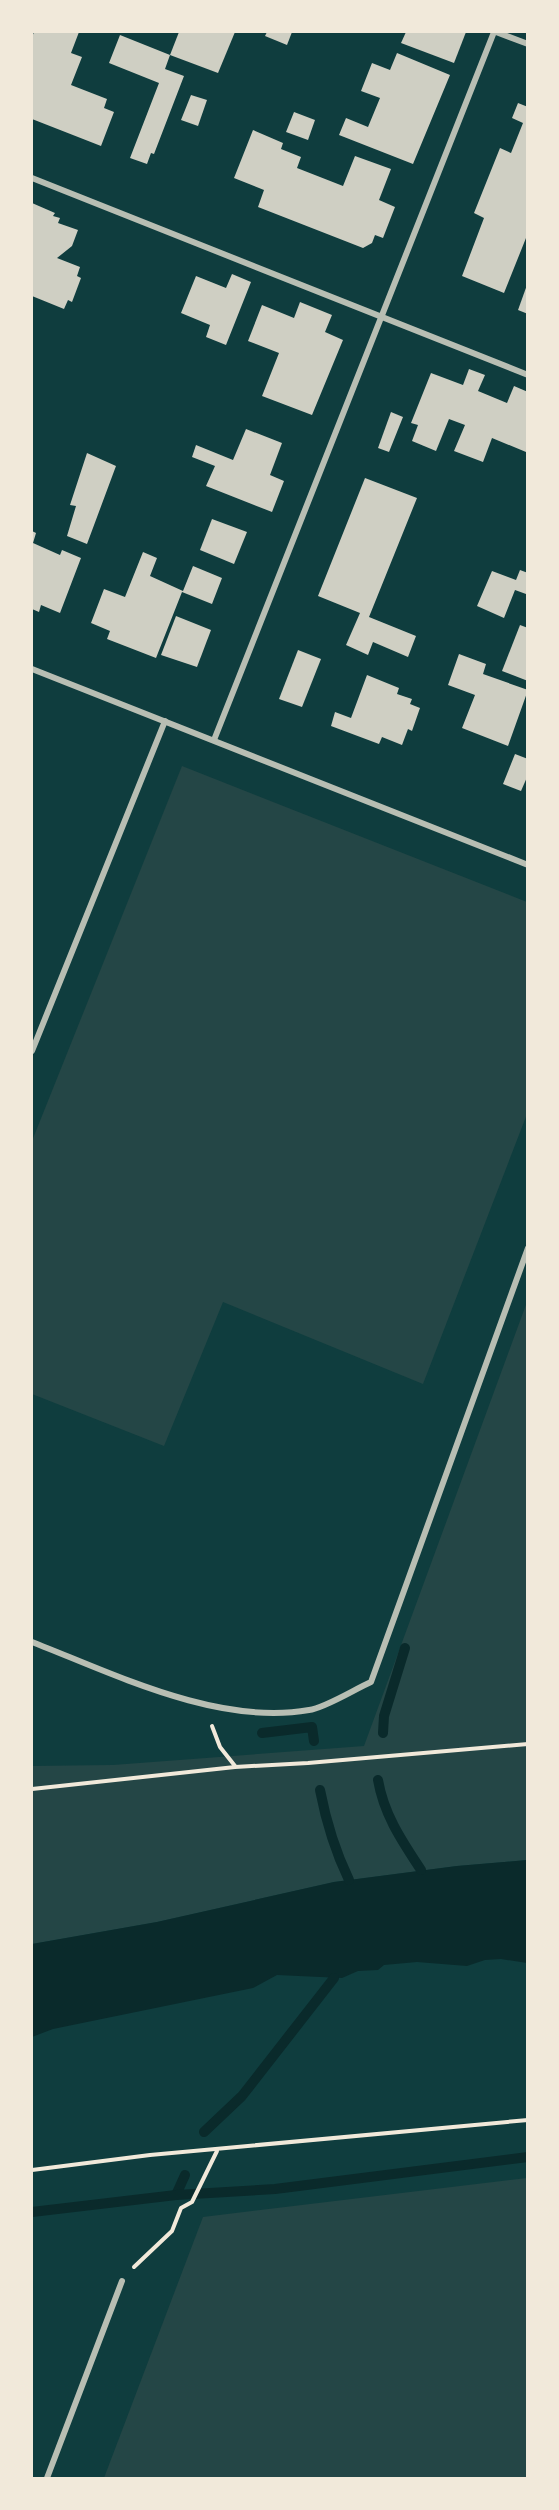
<svg xmlns="http://www.w3.org/2000/svg" width="559" height="2510" viewBox="0 0 559 2510" font-family="'Fira Sans Condensed',sans-serif">
  <style>
    .green { fill: #244646 }
    .water { fill: #0a2a2b }
    .lines { fill: none; stroke-linecap: round; stroke-linejoin: round }
    .stream { stroke: #0a2a2b; stroke-width: 10 }
    .building { fill: #cfcfc3 }
    .path { stroke: #f1e9da; stroke-width: 4 }
    .minor { stroke: #b8beb3; stroke-width: 6 }
  </style>
  <rect width="100%" height="100%" fill="#0f3d3e"/>
  <!-- green -->
  <g class="green">
    <path d="M182,766L527,902V1114L423,1384L223,1302L164,1446L32,1394V1141Z"/>
    <path d="M527,1302V1860L457,1866L334,1882L157,1922L32,1944V1766L113,1765L364,1746Z"/>
    <path d="M527,2178V2478H104L203,2217Z"/>
  </g>
  <!-- water -->
  <path class="water" d="M527,1860V1963L501,1959L485,1960L467,1966L417,1962L384,1965L378,1970L358,1971L342,1978L277,1975L253,1988L53,2029L32,2037V1944L157,1922L334,1882L457,1866Z"/>
  <g class="lines">
    <!-- stream -->
    <g class="stream">
      <path d="M262,1733L312,1727L314,1741"/>
      <path d="M383,1733L384,1716L405,1648"/>
      <path d="M378,1780C384,1815 402,1841 421,1870"/>
      <path d="M320,1790C326,1821 335,1851 349,1880"/>
      <path d="M204,2132L242,2096L334,1978"/>
      <path d="M176,2195L185,2175"/>
      <path d="M32,2212L176,2195L275,2189L528,2157"/>
    </g>
  </g>
  <!-- building -->
  <g class="building">
    <path d="M34,32H79L71,53L82,57L71,85L107,99L104,108L114,112L101,146L32,119V37Z"/>
    <path d="M179,32H235L218,73L170,55Z"/>
    <path d="M267,32H292L287,45L265,36Z"/>
    <path d="M406,32H466L454,63L401,43Z"/>
    <path d="M120,35L170,55L165,69L184,76L154,154L151,153L147,164L130,158L159,83L109,63Z"/>
    <path d="M397,53L450,75L413,164L339,135L346,118L368,127L380,98L361,91L372,63L390,70Z"/>
    <path d="M191,95L207,100L198,126L181,120Z"/>
    <path d="M518,103L528,107V233L504,293L462,276L484,218L474,213L500,148L511,153L523,123L512,118Z"/>
    <path d="M294,112L315,120L308,140L286,132Z"/>
    <path d="M253,130L283,143L281,149L301,157L297,168L343,186L355,156L391,169L379,200L395,207L383,238L375,235L372,243L363,248L258,207L264,190L234,178Z"/>
    <path d="M32,203L55,213L53,216L60,218L58,223L78,230L72,246L57,258L80,267L77,276L81,278L72,302L68,300L64,309L32,296Z"/>
    <path d="M232,274L251,282L226,345L206,337L210,325L181,313L196,276L226,288Z"/>
    <path d="M527,285H528V314L518,310Z"/>
    <path d="M300,302L332,315L325,332L343,340L312,415L262,396L279,353L248,341L262,305L294,318Z"/>
    <path d="M469,369L485,375L478,391L507,403L514,386L528,392L526,452L492,438L483,462L454,451L465,425L449,419L436,451L412,441L418,425L411,423L431,373L463,385Z"/>
    <path d="M391,412L403,417L389,452L378,448Z"/>
    <path d="M246,429L282,443L270,475L284,481L272,512L206,486L215,466L192,457L196,445L233,460Z"/>
    <path d="M87,453L116,466L87,544L67,536L76,506L70,505Z"/>
    <path d="M365,478L417,498L369,617L416,636L408,657L373,642L368,655L346,645L360,613L318,596Z"/>
    <path d="M212,519L247,532L234,564L200,550Z"/>
    <path d="M32,531L36,533L33,543L60,555L62,550L81,558L60,613L41,605L39,612L32,609Z"/>
    <path d="M143,552L157,558L150,576L183,591L193,566L222,578L212,604L182,592L156,658L107,639L110,631L91,623L104,589L125,597Z"/>
    <path d="M520,570L528,573V590L526,594L515,590L504,618L477,606L492,571L516,580Z"/>
    <path d="M176,616L211,630L197,667L161,655Z"/>
    <path d="M520,625L528,628V681L502,671Z"/>
    <path d="M298,650L321,659L302,707L279,699Z"/>
    <path d="M459,654L486,664L483,674L528,690L508,746L462,728L475,695L448,685Z"/>
    <path d="M367,675L399,688L397,694L412,699L410,704L420,708L412,731L408,729L402,745L382,737L379,744L331,726L335,712L351,718Z"/>
    <path d="M515,754L528,759V775L521,791L503,784Z"/>
  </g>
  <g class="lines">
    <!-- path -->
    <g class="path">
      <path d="M212,1726L220,1747L235,1766"/>
      <path d="M32,1789L235,1767L308,1763L528,1744"/>
      <path d="M32,2170L150,2155L528,2120"/>
      <path d="M134,2267L172,2231L181,2208L192,2202L217,2151"/>
    </g>
    <!-- minor -->
    <g class="minor">
      <path d="M496,32L528,44"/>
      <path d="M32,178L528,375"/>
      <path d="M32,669L528,865"/>
      <path d="M214,740L494,32"/>
      <path d="M32,1051L165,721"/>
      <path d="M32,1642C114,1674 218,1726 309,1710C325,1708 355,1689 371,1682L528,1248"/>
      <path d="M47,2478L122,2281"/>
    </g>
  </g>
  <!-- border -->
  <rect width="559" height="2510" fill="none" stroke="#f1e9da" stroke-width="66"/>
</svg>
